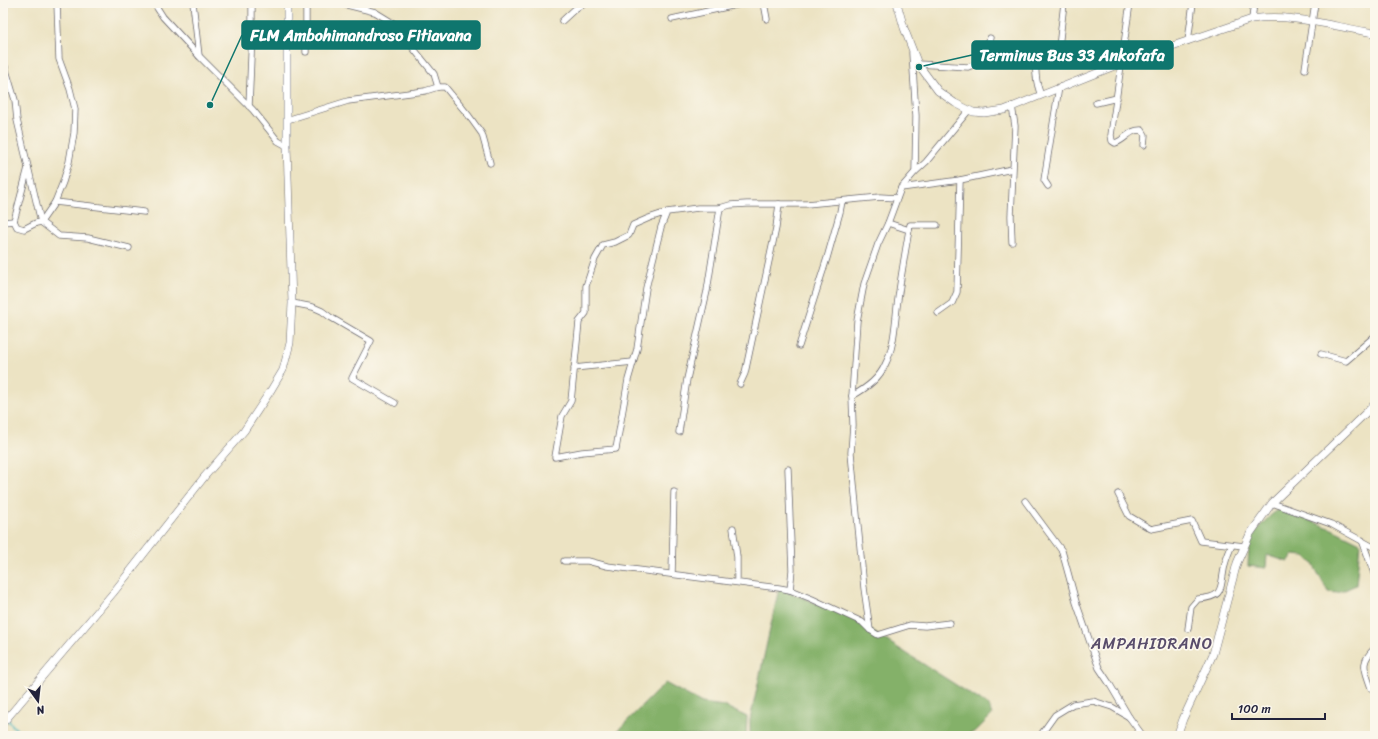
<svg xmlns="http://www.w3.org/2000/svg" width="1378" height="739" viewBox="0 0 1378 739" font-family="Sriracha,sans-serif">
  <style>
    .forest { fill: #84b169; stroke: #536a52 }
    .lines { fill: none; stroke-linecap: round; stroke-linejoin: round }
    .stream { stroke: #46b6be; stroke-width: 2 }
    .minor-casing { stroke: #69666b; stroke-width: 7 }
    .tertiary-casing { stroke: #69666b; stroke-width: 8 }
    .minor { stroke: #fff; stroke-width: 5.5 }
    .tertiary { stroke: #fff; stroke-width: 7 }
    .labels { text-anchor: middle; stroke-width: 3.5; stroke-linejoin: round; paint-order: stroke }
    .neighbourhood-label { font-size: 16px; letter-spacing: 1px; fill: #594d6b; stroke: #fbf7ec }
    .leader { fill: none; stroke: #0f766e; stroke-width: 1.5 }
    .callout-dot { fill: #0f766e; stroke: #fbf7ec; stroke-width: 1.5 }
    .callout { fill: #0f766e; stroke: #0f766e; stroke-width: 1.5 }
    .callout-label { font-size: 16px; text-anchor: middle; font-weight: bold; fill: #fff }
  </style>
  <rect width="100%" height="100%" fill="#fbf7ec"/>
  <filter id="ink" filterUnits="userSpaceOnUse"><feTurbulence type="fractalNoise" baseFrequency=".025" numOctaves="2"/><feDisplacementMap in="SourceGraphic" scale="8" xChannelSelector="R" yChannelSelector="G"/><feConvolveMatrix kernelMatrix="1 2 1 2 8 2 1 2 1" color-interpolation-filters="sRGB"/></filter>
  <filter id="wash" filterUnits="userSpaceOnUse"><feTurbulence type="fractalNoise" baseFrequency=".012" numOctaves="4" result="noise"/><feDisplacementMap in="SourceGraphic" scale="16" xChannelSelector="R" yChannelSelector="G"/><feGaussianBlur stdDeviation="0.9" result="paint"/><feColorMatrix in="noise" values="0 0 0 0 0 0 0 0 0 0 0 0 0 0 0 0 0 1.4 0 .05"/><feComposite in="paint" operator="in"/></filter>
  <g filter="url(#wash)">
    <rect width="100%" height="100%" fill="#ece3c3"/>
    <!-- forest -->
    <g class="forest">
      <path d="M1280,509L1332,529L1360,543L1356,585L1338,593L1328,592L1313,564L1305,556L1293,555L1288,562L1267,555L1266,568L1248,566C1249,544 1249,537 1265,521C1270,516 1274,512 1280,509Z"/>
      <path d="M779,588L862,622L870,630L989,706L992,715L976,731L965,736H750V720Z"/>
      <path d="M665,683L702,703L724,706L747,717L746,736H623L618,730Z"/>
    </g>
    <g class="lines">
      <!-- stream -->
      <path class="stream" d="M3,714C10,722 15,731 25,736"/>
    </g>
  </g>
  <g filter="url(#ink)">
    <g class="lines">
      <!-- minor casing -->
      <g class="minor-casing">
        <g id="minor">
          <path d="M154,3L163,17L200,57L253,110L278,141L287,146"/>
          <path d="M193,3L199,56"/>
          <path d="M306,3V52"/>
          <path d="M339,3L375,12L393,23L434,74L438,87"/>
          <path d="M764,3L767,19"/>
          <path d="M1130,3L1111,135L1112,141L1115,143C1126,140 1129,129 1142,130L1145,135L1144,145"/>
          <path d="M672,19L745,3"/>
          <path d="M1252,19L1254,3"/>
          <path d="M562,21L575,9L584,3"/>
          <path d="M1188,41L1193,3"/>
          <path d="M3,60L15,100L17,120L41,222L59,236L88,238L129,248"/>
          <path d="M918,64L968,67L976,64L983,57L990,38"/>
          <path d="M1305,69L1315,3"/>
          <path d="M1041,95C1035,82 1035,63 1037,48L1043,46L1059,47L1064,3"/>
          <path d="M1096,103L1117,98"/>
          <path d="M249,106L252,32V3"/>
          <path d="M287,120L348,101L425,91L438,87H445L469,116L482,134L490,163"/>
          <path d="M28,168L14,221L17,227L24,229L36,223L41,222L55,202L63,182L69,162L74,133L75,109L70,89L59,59L57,3"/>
          <path d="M915,172L926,162L969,110"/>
          <path d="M1048,186L1044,180L1059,87"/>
          <path d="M901,188L960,180L1012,169"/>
          <path d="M55,202L144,212"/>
          <path d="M667,212L661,227L646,288L637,349L628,380L616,449L582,452L555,457L562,416L571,401L579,322L586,313V286L595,259L603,245L615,242L629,235L633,225L649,218L667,212L698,208H720L730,205L747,204H807L880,197L897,198"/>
          <path d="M3,222L14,221"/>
          <path d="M888,223L909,230L910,225H937"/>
          <path d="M1012,242L1011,216L1015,126L1012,106"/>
          <path d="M292,303L313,307L322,311L330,317L371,341L352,378L395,403"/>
          <path d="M938,313L952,303L957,292L960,180"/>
          <path d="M799,346L827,258L840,212L842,201"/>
          <path d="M1321,354L1346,361L1375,336"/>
          <path d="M574,368L633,362"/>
          <path d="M740,384L745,373L776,228L779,204"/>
          <path d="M852,396C865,389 879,379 885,365C895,346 895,320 898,299C901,276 905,253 909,230"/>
          <path d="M679,432L687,379L707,291L720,208"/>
          <path d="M788,469L792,570L790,590"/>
          <path d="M1118,494L1129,516L1151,529L1192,521L1201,541L1244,546"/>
          <path d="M1025,501L1062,551L1076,602L1099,668L1109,683L1129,717"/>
          <path d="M1272,503L1331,524L1375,548"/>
          <path d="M733,528L737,557V582"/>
          <path d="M1362,540L1375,576"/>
          <path d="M564,561H588L607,566L779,588L790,590L812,599L862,622L870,630L878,635L910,625L925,626L950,623"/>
          <path d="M672,574L674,492"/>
          <path d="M1188,629L1191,607L1198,599C1223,597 1220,591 1224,569C1225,561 1229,552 1232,545"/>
          <path d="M870,630L864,588L851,453L853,425L852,396L857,321L864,284L878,244L888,223L901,188L915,172L916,116L912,53"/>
          <path d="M1371,688C1365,669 1359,663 1375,648"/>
          <path d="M1040,736L1055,715L1073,704L1093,701L1112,707L1129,717L1143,736"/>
        </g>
      </g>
      <!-- tertiary casing -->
      <g class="tertiary-casing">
        <g id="tertiary">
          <path d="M897,3L904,28L918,64L938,91L955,103L973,112L984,113L1004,110L1122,63L1252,19C1293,13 1334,27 1375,33"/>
          <path d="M3,723L113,593L205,476L244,431L271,390L283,370L290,343L292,303L287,146V3"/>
          <path d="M1177,736L1183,719L1213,654L1237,563L1250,534L1272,503L1375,404"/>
        </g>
      </g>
      <!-- minor -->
      <use href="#minor" class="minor"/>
      <!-- tertiary -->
      <use href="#tertiary" class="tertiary"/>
    </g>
  </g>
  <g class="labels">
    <!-- neighbourhood labels -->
    <g class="neighbourhood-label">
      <text x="1152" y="649">AMPAHIDRANO</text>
    </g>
  </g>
  <!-- callouts -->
  <path class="leader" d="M210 105L242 35M919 67L972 55"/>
  <g class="callout-dot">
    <circle cx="210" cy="105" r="4"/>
    <circle cx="919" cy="67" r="4"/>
  </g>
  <g class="callout">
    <rect x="242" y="21" width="238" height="28" rx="4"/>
    <rect x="972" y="41" width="201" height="28" rx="4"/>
  </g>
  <g class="callout-label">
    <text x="361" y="41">FLM Ambohimandroso Fitiavana</text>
    <text x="1072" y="61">Terminus Bus 33 Ankofafa</text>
  </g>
  <!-- margin -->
  <rect width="1378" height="739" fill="none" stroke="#fbf7ec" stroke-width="16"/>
  <!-- north arrow -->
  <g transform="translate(38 701) rotate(165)" stroke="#fbf7ec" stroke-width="3" paint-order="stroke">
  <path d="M0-3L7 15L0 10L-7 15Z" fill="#22223b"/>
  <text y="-6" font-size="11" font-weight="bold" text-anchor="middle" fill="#22223b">N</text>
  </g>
  <!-- scale -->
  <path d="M1232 713v6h93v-6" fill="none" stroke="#22223b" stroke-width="2"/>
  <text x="1238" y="713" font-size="12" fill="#22223b" stroke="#fbf7ec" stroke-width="3" paint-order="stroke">100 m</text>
</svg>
